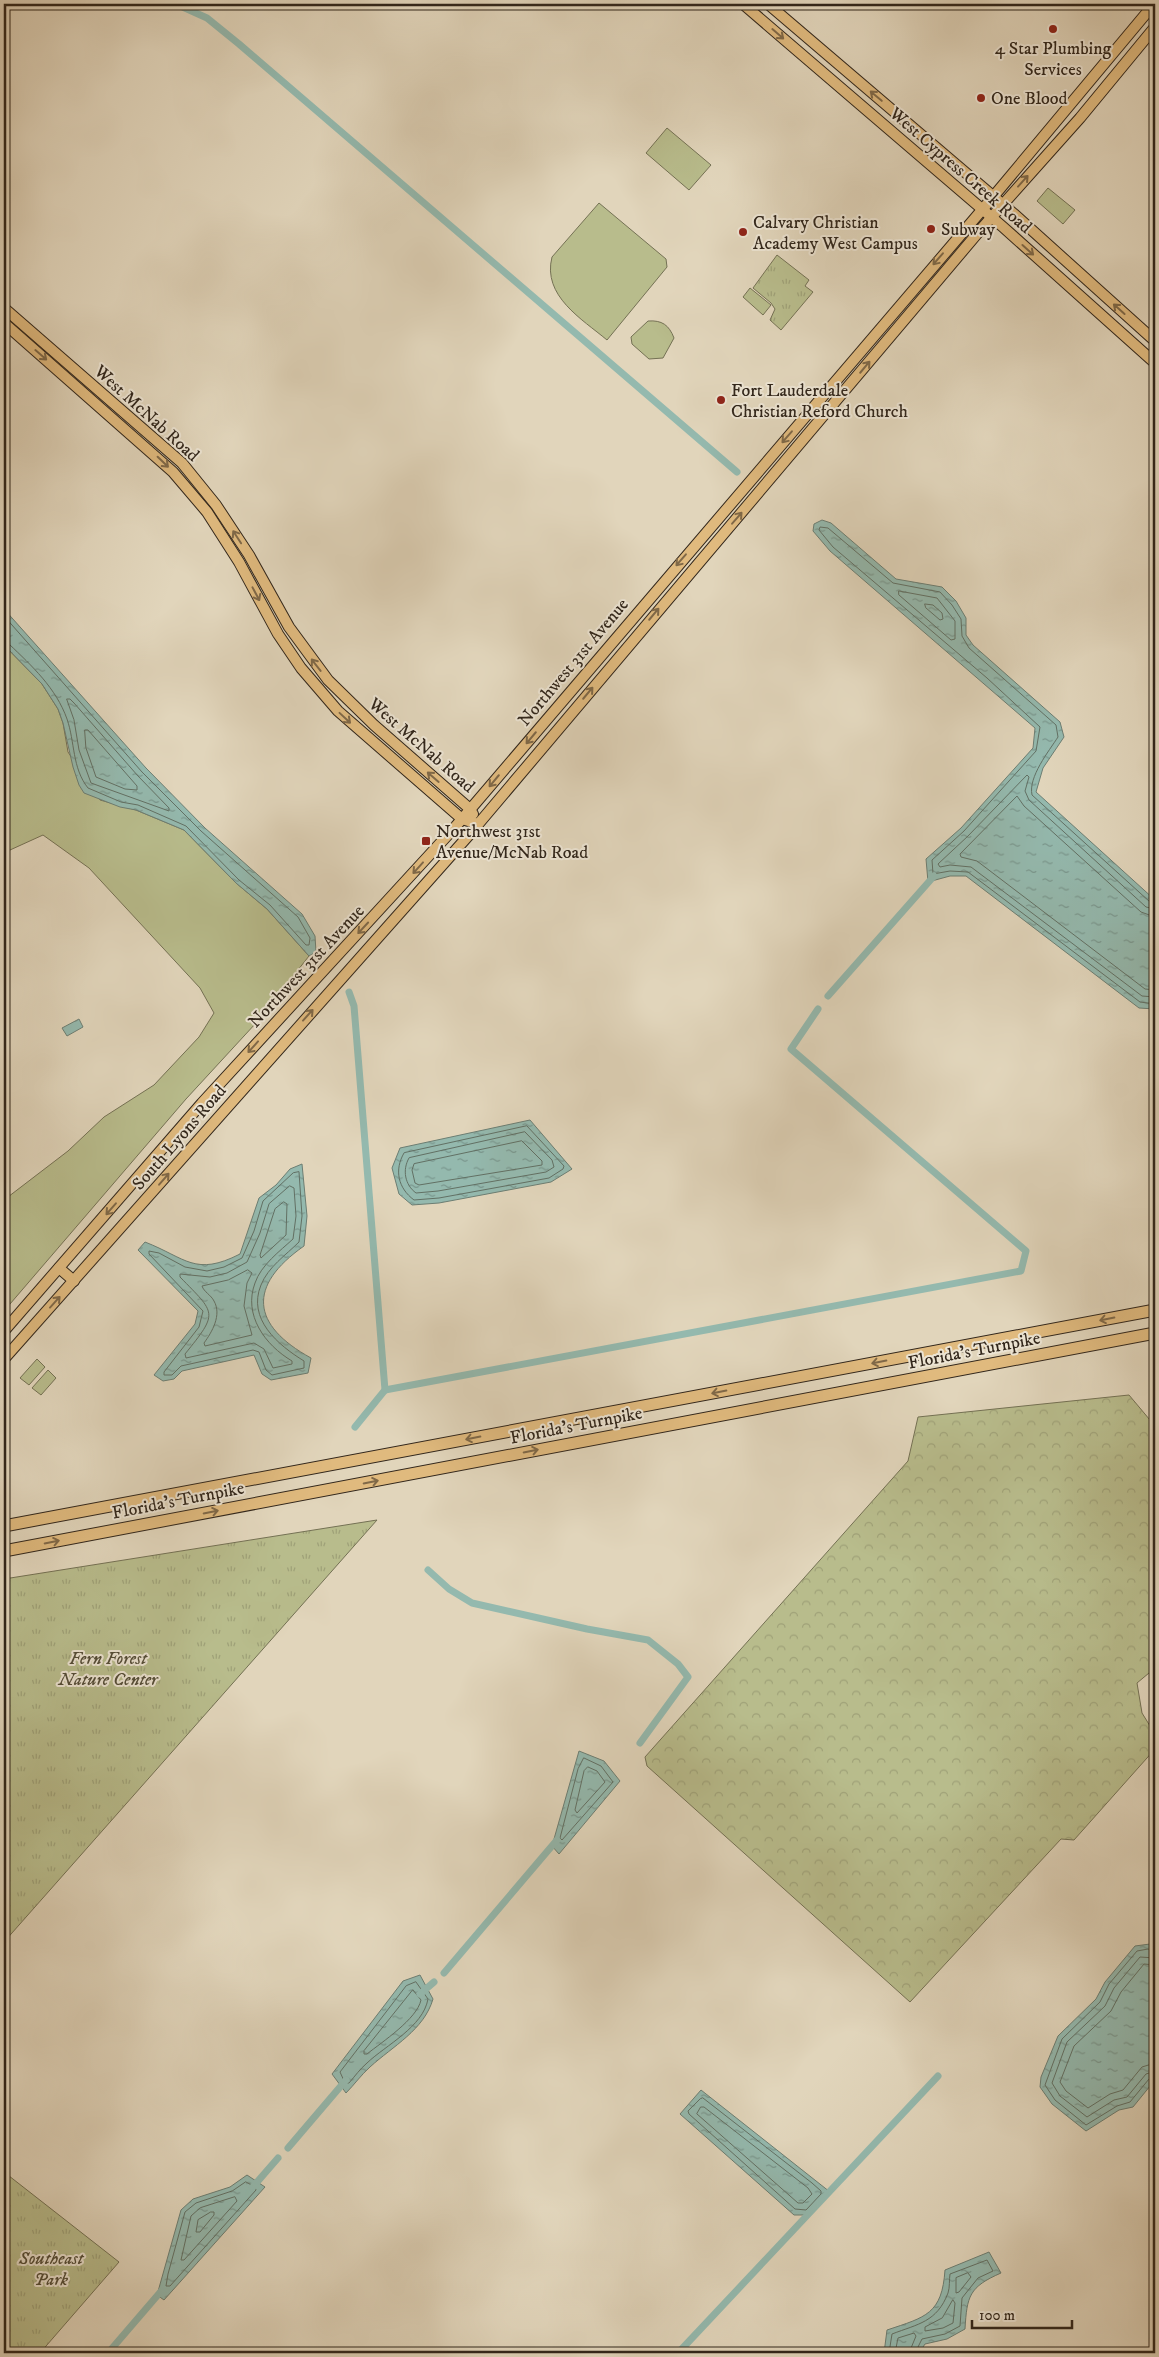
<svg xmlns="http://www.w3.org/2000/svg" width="1159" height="2357" viewBox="0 0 1159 2357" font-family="'IM FELL DW Pica',serif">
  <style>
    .grass { fill: #b8bc8c; stroke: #747154 }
    .forest { fill: url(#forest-crowns); stroke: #747154 }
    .park { fill: url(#park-tufts); stroke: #747154 }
    .water { fill: url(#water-ripples); stroke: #6c7e73 }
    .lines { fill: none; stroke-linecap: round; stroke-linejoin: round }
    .shore { stroke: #627064; stroke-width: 1 }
    .canal { stroke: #94b9ae; stroke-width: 7 }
    .major-casing { stroke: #31261b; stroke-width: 12 }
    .highway-casing { stroke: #31261b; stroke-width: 13 }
    .major { stroke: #e0ba7e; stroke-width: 10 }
    .highway { stroke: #e0ba7e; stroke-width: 11 }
    .oneway { stroke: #806948 }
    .poi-dot { fill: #8f2418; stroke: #ece4d3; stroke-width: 2 }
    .labels { text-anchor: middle; stroke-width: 4; stroke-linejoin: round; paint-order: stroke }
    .poi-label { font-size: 18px; fill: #31261b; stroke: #ece4d3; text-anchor: start }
    .street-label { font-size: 18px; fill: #31261b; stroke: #ece4d3 }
    .park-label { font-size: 18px; font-style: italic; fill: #534c37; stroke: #ece4d3 }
  </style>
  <defs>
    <pattern id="forest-crowns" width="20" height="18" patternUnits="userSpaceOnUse" patternTransform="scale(1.25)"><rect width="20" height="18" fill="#b8bc8c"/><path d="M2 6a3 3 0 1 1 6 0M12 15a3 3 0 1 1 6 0" fill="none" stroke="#9fa178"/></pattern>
    <pattern id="park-tufts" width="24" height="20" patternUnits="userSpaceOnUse" patternTransform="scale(1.25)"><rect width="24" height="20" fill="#b8bc8c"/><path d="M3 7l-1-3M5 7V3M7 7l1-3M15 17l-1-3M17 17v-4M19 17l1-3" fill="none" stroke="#9fa178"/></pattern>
    <pattern id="water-ripples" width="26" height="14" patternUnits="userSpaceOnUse" patternTransform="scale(1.25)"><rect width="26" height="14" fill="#94b9ae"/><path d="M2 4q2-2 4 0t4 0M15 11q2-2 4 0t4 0" fill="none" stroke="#79968d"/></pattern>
  </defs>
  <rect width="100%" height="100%" fill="#e1d5bb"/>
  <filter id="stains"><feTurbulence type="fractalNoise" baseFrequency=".004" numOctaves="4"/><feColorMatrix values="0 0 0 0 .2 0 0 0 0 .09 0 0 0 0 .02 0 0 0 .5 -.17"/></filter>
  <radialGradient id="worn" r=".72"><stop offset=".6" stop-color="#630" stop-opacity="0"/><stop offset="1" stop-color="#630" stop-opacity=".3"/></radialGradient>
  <!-- grass -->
  <g class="grass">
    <path d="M667,128L711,165L689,190L646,153Z"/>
    <path d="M1048,188L1075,210L1063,224L1037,201Z"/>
    <path d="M599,203L666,259L667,267L607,340C582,319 542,296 552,257Z"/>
    <path d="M750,288L771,305L763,315L743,297Z"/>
    <path d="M648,321C662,320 669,325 674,338L663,358L649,359L632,344L631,337Z"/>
    <path d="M4,645L42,684L58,709L63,723L68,752L100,800L136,810L184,830L236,883L267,909L309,956L256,1023L186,1099L4,1311V1200L68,1151L104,1117L154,1085L199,1037L214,1013L200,988L89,868L43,835L10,850L4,857Z"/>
    <path d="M37,1359L45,1367L29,1385L20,1378Z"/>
    <path d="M48,1370L56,1378L41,1395L32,1388Z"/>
  </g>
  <!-- forest -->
  <path class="forest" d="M1129,1395L1155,1426V1668L1137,1683L1142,1713L1155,1734V1749L1074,1840L1061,1839L910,2002L647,1766L645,1757L908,1461L918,1417Z"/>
  <!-- park -->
  <g class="park">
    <path d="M777,255L809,280L805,286L813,292L781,330L770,320L775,309L771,303L753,288Z"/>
    <path d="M377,1520L4,1942V1579Z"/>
    <path d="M4,2172L119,2262L40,2353H4Z"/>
  </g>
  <!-- water -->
  <g class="water">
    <path d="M822,520L831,523L896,579L942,587L956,601L966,618V635L973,645L1060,722L1064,737L1043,768L1036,792L1155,900V1009L1139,1008L966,876H950L928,882L926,859L961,828L1033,748L1035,728L830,551L813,531L814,524Z"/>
    <path d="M4,609L146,768L205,828L302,914L315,936L316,952L309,956L267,909L236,883L184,830L136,810L120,807L84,793L79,785L73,767L63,723L58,709L42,684L4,645Z"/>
    <path d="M79,1019L83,1027L67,1036L62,1028Z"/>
    <path d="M530,1120L572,1169L551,1182L439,1203L412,1205L399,1194L392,1168L400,1148Z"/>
    <path d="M302,1164L307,1216L304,1246C247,1286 251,1325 311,1358L308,1373L271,1380L262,1374L254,1355L182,1371L174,1379L163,1381L154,1375L195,1324L198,1311L138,1250L145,1242C186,1258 195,1277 240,1254L259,1198L276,1185L290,1169Z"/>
    <path d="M579,1751L604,1761L620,1781L559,1854L552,1846Z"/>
    <path d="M1150,1944L1155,1948V2080L1133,2107L1119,2110L1086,2131L1052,2104L1040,2087L1041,2077L1058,2036L1096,1999L1105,1982L1135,1946Z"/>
    <path d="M420,1975L433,1999C424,2030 393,2046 370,2067C361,2075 354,2085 346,2093L332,2074L403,1981Z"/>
    <path d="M701,2090L830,2192L807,2215H794L680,2114Z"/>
    <path d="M247,2175L265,2187L164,2300L157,2295L181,2210L193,2199L230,2187Z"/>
    <path d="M989,2252L1001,2273C969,2287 967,2296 965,2329L947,2339L925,2344L919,2353H884L887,2330C926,2317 942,2314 945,2270Z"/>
  </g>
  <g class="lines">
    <!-- shore -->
    <g class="shore">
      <path d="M899,591L937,598L955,621V639L951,640L899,595Z"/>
      <path d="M925,604L933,605L942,613L943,619L940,620L926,608Z"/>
      <path d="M4,616L142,772L201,831L298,917L310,938L309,945H306L270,905L239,880L186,826L138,805L121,802L88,788C72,768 75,742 67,719C56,688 32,666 9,644L4,642"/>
      <path d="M67,699H70L74,703L138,776L169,808V811L91,783L79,750L74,720Z"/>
      <path d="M85,730H88L137,786V790L125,789L96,777L86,748Z"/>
      <path d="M1155,903L1150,902L1032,795C1028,777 1049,751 1058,737L1056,725L969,648L962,636L961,619L952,605L940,592L893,583L828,528L820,527L819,530L833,547L987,678L1040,727L1036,751L964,831L932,860L933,874L950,871L968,872L1140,1002L1155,1004"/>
      <path d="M1155,909L1146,907L1029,800L1025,791L1029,777L1027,775L968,836L938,864L940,867L950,865L971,867L1142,996L1155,997"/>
      <path d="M1155,917L1141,912L1024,806L1017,796L960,854L961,857L977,861L1145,989L1155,990"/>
      <path d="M527,1126L564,1166L563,1169L549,1178L439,1198L414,1200C398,1188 394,1170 404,1153Z"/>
      <path d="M525,1132L552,1160L554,1167L546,1172L438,1191L416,1193C405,1185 402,1170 409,1158Z"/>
      <path d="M522,1141L542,1161V1165L419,1185L415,1183L412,1170L414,1164Z"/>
      <path d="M299,1172L302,1216L299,1242C286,1255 268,1267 261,1285C247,1319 278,1345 304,1361V1368L272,1375L266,1370L259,1352L253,1350L181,1366L172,1375H164V1372L199,1327L203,1311L149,1254V1251L159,1253L185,1267L207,1271L224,1267L242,1258L254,1231L263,1201L293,1173Z"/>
      <path d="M290,1186L294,1188L296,1216L293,1239C280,1251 261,1265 255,1283C243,1315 265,1345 292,1361V1364L273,1368L264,1349L254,1343L186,1358L185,1354C219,1312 216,1314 180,1277V1274L210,1277L227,1273L247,1262L260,1233L269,1204Z"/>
      <path d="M284,1202L287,1204L286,1235L261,1258L260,1255L275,1209Z"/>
      <path d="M248,1270L252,1273L247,1283L244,1306L252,1335L205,1346L204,1343C212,1332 222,1315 214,1301C211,1295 204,1292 202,1286L228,1280Z"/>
      <path d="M584,1758L601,1766L613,1782L562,1840L560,1838L578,1769Z"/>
      <path d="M588,1767L597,1771L605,1782L577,1813L575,1810L584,1771Z"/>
      <path d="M1155,1952L1148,1949L1137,1951L1109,1984L1100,2002L1062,2039L1045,2085L1055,2100L1086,2125L1117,2106L1130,2102L1149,2079L1155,2077"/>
      <path d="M1155,1958L1140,1957L1114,1988L1105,2006L1067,2042L1052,2083L1060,2096L1087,2117L1114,2100L1127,2097L1146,2074L1155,2071"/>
      <path d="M1155,1965L1144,1964L1121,1992L1111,2011L1074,2046L1060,2082L1066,2091L1088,2108L1110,2094L1123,2090L1142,2067L1155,2063"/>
      <path d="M416,1982L428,1999C423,2027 386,2045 367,2063C360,2069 355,2076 349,2083H345L340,2072L406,1986Z"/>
      <path d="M413,1990L421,2000C417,2019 382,2042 367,2054H364V2051Z"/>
      <path d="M703,2098L812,2183L821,2191V2194L806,2210L795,2209L689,2114L688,2111L700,2099Z"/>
      <path d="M701,2107H704L808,2188L812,2194L803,2203H798L697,2114Z"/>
      <path d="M246,2182L255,2187L256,2190L170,2286H166L168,2274L185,2212L196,2203L232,2191Z"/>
      <path d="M235,2197L237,2201L184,2260H181L191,2216L200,2208Z"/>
      <path d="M211,2212H214V2215L200,2232H196L198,2220Z"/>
      <path d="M968,2273L971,2277L959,2292L956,2293V2278Z"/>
      <path d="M953,2300L955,2303L953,2323L943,2328L925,2331V2327L942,2318Z"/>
      <path d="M889,2353L892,2334C918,2324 937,2322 948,2293C950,2287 949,2280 950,2274L987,2260L993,2271L978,2278L962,2298L960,2326L945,2334L922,2339L915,2353"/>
      <path d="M895,2353L898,2338L914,2333L916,2336L909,2353"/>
    </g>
    <!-- canal -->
    <g class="canal">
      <path d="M176,4L207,18L239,44L737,472"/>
      <path d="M349,992L354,1006L385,1390L355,1427"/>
      <path d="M828,996L934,876"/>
      <path d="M385,1390L1021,1271L1026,1251L791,1049L818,1009"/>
      <path d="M428,1570L449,1589L472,1603L587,1629L648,1640L678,1664L688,1677L640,1743"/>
      <path d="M444,1973L557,1840"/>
      <path d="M420,1994L434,1982"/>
      <path d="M288,2148L346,2080"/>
      <path d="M251,2189L278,2158"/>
      <path d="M108,2353L163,2289"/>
      <path d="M678,2353L938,2076"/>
    </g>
    <!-- major casing -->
    <g class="major-casing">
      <g id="major">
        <path d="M743,4L1003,227L1155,363"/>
        <path d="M768,4L1014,214L1155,341"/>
        <path d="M4,308L182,463L216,505L249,555L289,627L328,680L374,725L470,809L473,814"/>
        <path d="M4,323L173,472L207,512L239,562L278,634L301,668L338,711L462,819L478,824"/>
        <path d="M59,1268L74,1281"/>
        <path d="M4,1331L202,1103L456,826L993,197L1154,4"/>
        <path d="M4,1359L469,835L982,228L1080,118L1155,27"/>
      </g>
    </g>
    <!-- highway casing -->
    <g class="highway-casing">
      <g id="highway">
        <path d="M4,1526L1155,1310"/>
        <path d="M4,1551L1155,1333"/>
      </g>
    </g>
    <!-- major -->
    <use href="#major" class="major"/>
    <!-- highway -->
    <use href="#highway" class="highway"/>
  </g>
  <!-- one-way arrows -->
  <defs><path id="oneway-shaft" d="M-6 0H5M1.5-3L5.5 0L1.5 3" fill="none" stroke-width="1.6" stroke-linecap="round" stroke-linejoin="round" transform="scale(1.25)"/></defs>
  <g class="oneway">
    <use href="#oneway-shaft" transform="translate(778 34) rotate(41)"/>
    <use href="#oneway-shaft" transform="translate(876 96) rotate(-140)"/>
    <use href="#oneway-shaft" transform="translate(1023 181) rotate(-48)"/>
    <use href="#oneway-shaft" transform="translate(1028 250) rotate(42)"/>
    <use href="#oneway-shaft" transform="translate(938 259) rotate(131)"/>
    <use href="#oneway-shaft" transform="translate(1119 309) rotate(-138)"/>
    <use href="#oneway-shaft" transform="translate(41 355) rotate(41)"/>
    <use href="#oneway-shaft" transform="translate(865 367) rotate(-50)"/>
    <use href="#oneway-shaft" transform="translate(787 437) rotate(131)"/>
    <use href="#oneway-shaft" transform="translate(163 462) rotate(44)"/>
    <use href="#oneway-shaft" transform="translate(737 518) rotate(-49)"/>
    <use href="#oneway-shaft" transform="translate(237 537) rotate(-123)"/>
    <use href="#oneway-shaft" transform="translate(681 560) rotate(131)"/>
    <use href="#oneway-shaft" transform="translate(256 594) rotate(62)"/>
    <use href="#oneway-shaft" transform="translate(654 614) rotate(-50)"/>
    <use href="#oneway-shaft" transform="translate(316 665) rotate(-128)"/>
    <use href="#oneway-shaft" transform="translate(588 693) rotate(-50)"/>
    <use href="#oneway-shaft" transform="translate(345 718) rotate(43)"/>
    <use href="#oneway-shaft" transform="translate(531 738) rotate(130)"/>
    <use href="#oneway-shaft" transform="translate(433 777) rotate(-139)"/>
    <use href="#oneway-shaft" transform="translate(494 781) rotate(130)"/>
    <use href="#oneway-shaft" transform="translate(418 868) rotate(132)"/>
    <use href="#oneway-shaft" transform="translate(363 928) rotate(133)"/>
    <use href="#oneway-shaft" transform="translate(308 1015) rotate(-48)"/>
    <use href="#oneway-shaft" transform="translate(253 1047) rotate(132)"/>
    <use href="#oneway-shaft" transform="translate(164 1179) rotate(-49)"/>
    <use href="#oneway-shaft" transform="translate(111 1209) rotate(131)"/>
    <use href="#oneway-shaft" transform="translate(55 1302) rotate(-48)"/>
    <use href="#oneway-shaft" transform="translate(1107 1319) rotate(169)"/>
    <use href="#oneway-shaft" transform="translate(879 1362) rotate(169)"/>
    <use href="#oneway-shaft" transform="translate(719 1392) rotate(169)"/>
    <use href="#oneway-shaft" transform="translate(473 1438) rotate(169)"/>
    <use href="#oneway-shaft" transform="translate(531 1451) rotate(-11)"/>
    <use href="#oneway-shaft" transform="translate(371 1482) rotate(-11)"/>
    <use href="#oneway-shaft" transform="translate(211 1512) rotate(-11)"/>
    <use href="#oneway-shaft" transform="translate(52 1542) rotate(-11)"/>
  </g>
  <!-- markers -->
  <g class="poi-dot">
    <circle cx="1053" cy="29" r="5"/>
    <circle cx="981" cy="98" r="5"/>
    <circle cx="931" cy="229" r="5"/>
    <circle cx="743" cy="232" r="5"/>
    <circle cx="721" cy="400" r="5"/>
    <rect x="421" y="836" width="10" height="10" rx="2.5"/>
  </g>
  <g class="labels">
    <!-- poi labels -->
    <g class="poi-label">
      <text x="1053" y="54" text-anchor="middle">4 Star Plumbing<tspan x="1053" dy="21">Services</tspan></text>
      <text x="991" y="104">One Blood</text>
      <text x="753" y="228">Calvary Christian<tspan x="753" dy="21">Academy West Campus</tspan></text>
      <text x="941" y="235">Subway</text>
      <text x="731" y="396">Fort Lauderdale<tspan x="731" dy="21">Christian Reford Church</tspan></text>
      <text x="436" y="837">Northwest 31st<tspan x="436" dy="21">Avenue/McNab Road</tspan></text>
    </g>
    <!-- street labels -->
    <g class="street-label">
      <text transform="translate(961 170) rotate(41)" y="6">West Cypress Creek Road</text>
      <text transform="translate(147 413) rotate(42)" y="6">West McNab Road</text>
      <text transform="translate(573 662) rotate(-50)" y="6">Northwest 31st Avenue</text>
      <text transform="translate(422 745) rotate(41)" y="6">West McNab Road</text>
      <text transform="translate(306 966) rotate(-47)" y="6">Northwest 31st Avenue</text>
      <text transform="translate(179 1137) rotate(-49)" y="6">South Lyons Road</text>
      <text transform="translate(974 1350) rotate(-11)" y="6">Florida's Turnpike</text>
      <text transform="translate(576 1425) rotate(-11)" y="6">Florida's Turnpike</text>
      <text transform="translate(178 1500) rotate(-11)" y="6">Florida's Turnpike</text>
    </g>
    <!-- park labels -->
    <g class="park-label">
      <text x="108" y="1664">Fern Forest<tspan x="108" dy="21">Nature Center</tspan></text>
      <text x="51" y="2264">Southeast<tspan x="51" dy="21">Park</tspan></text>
    </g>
  </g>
  <!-- margin -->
  <rect width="1159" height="2357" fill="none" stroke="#e1d5bb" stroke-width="20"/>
  <rect x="5" y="5" width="1149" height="2347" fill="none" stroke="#31261b" stroke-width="2.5"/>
  <rect x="10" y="10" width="1139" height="2337" fill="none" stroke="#31261b"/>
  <!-- scale -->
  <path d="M972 2320v8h100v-8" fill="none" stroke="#31261b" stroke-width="2.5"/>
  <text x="979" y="2320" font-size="15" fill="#31261b" stroke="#ece4d3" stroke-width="4" paint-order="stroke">100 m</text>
  <rect width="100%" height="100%" filter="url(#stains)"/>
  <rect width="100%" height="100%" fill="url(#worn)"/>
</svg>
